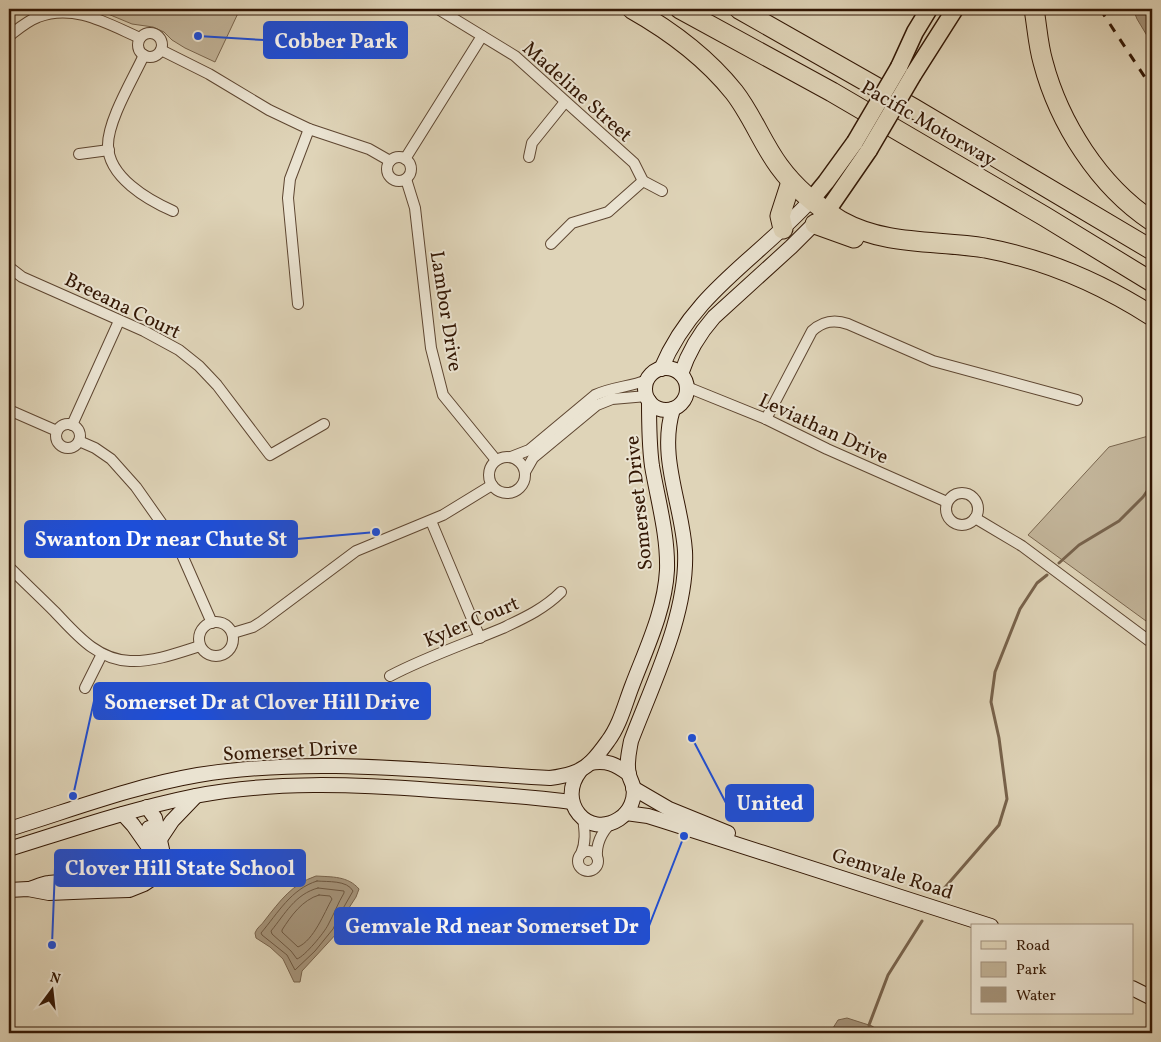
<svg xmlns="http://www.w3.org/2000/svg" width="1161" height="1042" viewBox="0 0 1161 1042" font-family="Vollkorn,serif">
  <style>
    .green { fill: #c2b499; stroke: #7a664e }
    .water { fill: #a5947b; stroke: #77624b }
    .lines { fill: none; stroke-linecap: round; stroke-linejoin: round }
    .shore { stroke: #6c5640; stroke-width: 1 }
    .stream { stroke: #77624b; stroke-width: 3 }
    .street-casing { stroke: #5e4631; stroke-width: 12 }
    .secondary-casing { stroke: #331704; stroke-width: 16 }
    .primary-casing { stroke: #331704; stroke-width: 19 }
    .highway-casing { stroke: #331704; stroke-width: 21 }
    .street { stroke: #eae3d1; stroke-width: 10 }
    .secondary { stroke: #eae3d1; stroke-width: 14 }
    .primary { stroke: #dfd4b8; stroke-width: 16 }
    .highway { stroke: #dfd4b8; stroke-width: 19 }
    .rail { stroke: #331704; stroke-width: 3; stroke-dasharray: 9 9; stroke-linecap: butt }
    .primary-bridge-casing { stroke: #331704; stroke-width: 19; stroke-linecap: butt }
    .primary-bridge { stroke: #dfd4b8; stroke-width: 16 }
    .labels { text-anchor: middle; stroke-width: 4; stroke-linejoin: round; paint-order: stroke }
    .street-label { font-size: 20px; fill: #331704; stroke: #eae3d1 }
    .leader { fill: none; stroke: #1d4ed8; stroke-width: 2 }
    .callout-dot { fill: #1d4ed8; stroke: #eae3d1; stroke-width: 2 }
    .callout { fill: #1d4ed8; stroke: #1d4ed8; stroke-width: 2 }
    .callout-label { font-size: 21px; text-anchor: middle; font-weight: bold; fill: #fff }
  </style>
  <rect width="100%" height="100%" fill="#dfd4b8"/>
  <filter id="stains"><feTurbulence type="fractalNoise" baseFrequency=".004" numOctaves="4"/><feColorMatrix values="0 0 0 0 .2 0 0 0 0 .09 0 0 0 0 .02 0 0 0 .5 -.17"/></filter>
  <radialGradient id="worn" r=".72"><stop offset=".6" stop-color="#630" stop-opacity="0"/><stop offset="1" stop-color="#630" stop-opacity=".3"/></radialGradient>
  <!-- green -->
  <g class="green">
    <path d="M96,9H240L215,62L185,48L172,40L164,32L153,27L132,24Z"/>
    <path d="M1152,435V614L1146,621L1028,535L1109,447Z"/>
  </g>
  <!-- water -->
  <g class="water">
    <path d="M1133,9H1152V44L1137,19Z"/>
    <path d="M316,876C332,877 348,876 359,889L356,897L345,914L338,932L302,971L300,982H294L283,959L270,947L256,938L255,933C257,927 262,925 265,920C280,901 292,884 316,876Z"/>
    <path d="M847,1018L872,1026L882,1033H832L833,1028L838,1020Z"/>
  </g>
  <g class="lines">
    <!-- shore -->
    <g class="shore">
      <path d="M317,881C328,882 347,880 353,891L341,912L333,929L315,951L295,970L287,955L262,935L261,933C278,913 291,889 317,881Z"/>
      <path d="M318,888L344,891V893C338,903 334,914 328,925C324,933 305,956 297,959L291,951L272,934L271,931C285,914 295,894 318,888Z"/>
      <path d="M319,895L330,896L332,899C324,913 314,940 298,947L282,932V930C291,916 302,900 319,895Z"/>
    </g>
    <!-- stream -->
    <g class="stream">
      <path d="M1059,563L1079,545L1119,521L1143,497L1152,484"/>
      <path d="M941,892L999,825L1007,799L999,738L991,702L995,672L1020,609L1037,583L1047,575"/>
      <path d="M869,1025L888,975L922,921"/>
    </g>
    <!-- street casing -->
    <g class="street-casing">
      <g id="street">
        <path d="M438,9L515,56L634,163L643,181L662,191"/>
        <circle cx="150" cy="45" r="12"/>
        <path d="M9,36C18,29 27,21 38,17C74,3 108,24 140,38"/>
        <path d="M161,50L209,74L269,110L309,129L369,149L390,161"/>
        <path d="M144,55C133,79 108,120 108,145C108,177 148,200 173,211"/>
        <path d="M79,154L109,150"/>
        <path d="M529,157L532,143L565,102"/>
        <circle cx="399" cy="169" r="12"/>
        <path d="M405,159L482,36"/>
        <path d="M406,179L415,208L431,348L443,395L496,460"/>
        <path d="M551,244L572,223L608,212L643,181"/>
        <path d="M9,267L22,277L144,331L179,350L199,366L217,385L270,455L324,424"/>
        <path d="M298,304L288,198L290,179L309,129"/>
        <path d="M687,387L766,419L827,449L947,502"/>
        <path d="M9,410L57,431"/>
        <path d="M766,419L812,331C823,321 834,319 848,324L933,361L1077,400"/>
        <circle cx="68" cy="436" r="12"/>
        <path d="M72,425L119,321"/>
        <path d="M79,441L95,448L111,459L136,487L179,548L212,623"/>
        <path d="M511,457L529,450L595,395C612,387 630,387 647,380"/>
        <circle cx="507" cy="475" r="18"/>
        <path d="M525,472L533,458L597,405L612,399L647,396"/>
        <circle cx="962" cy="509" r="16"/>
        <path d="M975,518L1022,546L1152,643"/>
        <path d="M431,521L480,638"/>
        <path d="M9,567C24,582 40,597 55,612C76,634 97,660 130,661C154,662 178,653 200,646"/>
        <circle cx="216" cy="639" r="17"/>
        <path d="M233,633L253,627L261,622L356,551L443,515L492,485"/>
        <path d="M390,676C426,657 465,644 503,628C524,618 544,609 561,592"/>
        <path d="M85,688L102,654"/>
        <circle cx="588" cy="861" r="10"/>
        <path d="M581,854C586,842 585,832 583,818"/>
        <path d="M597,857C596,843 601,833 611,823"/>
      </g>
    </g>
    <!-- secondary casing -->
    <g class="secondary-casing">
      <g id="secondary">
        <circle cx="666" cy="389" r="21"/>
        <path d="M661,369C693,292 759,258 812,199"/>
        <path d="M681,374C688,353 699,334 714,317L791,247L821,217"/>
        <path d="M590,763C607,760 615,764 629,774"/>
        <path d="M580,771C556,802 588,839 619,819C630,812 636,798 633,786C632,782 630,779 629,775C626,763 629,752 631,741C653,683 688,613 685,551C682,504 658,456 673,409"/>
        <path d="M633,788L669,809L728,833"/>
        <path d="M626,813L648,816L664,821L991,926"/>
        <path d="M123,814L133,825L152,852"/>
        <path d="M9,829C71,810 134,786 198,775C316,756 433,772 550,778C565,776 580,773 591,762C597,756 603,748 608,741C620,725 625,704 632,686C646,649 665,610 667,570C668,535 658,501 652,466C649,444 649,423 649,401"/>
        <path d="M160,839L172,821L196,796"/>
        <path d="M9,849C70,830 131,809 195,796C273,781 353,784 432,790C479,793 525,796 572,802"/>
        <path d="M30,889C36,887 42,884 49,883C90,876 166,899 149,828"/>
        <path d="M9,890L28,889L49,893L97,891L129,890L144,884L153,878L158,870L163,854L155,818L147,807"/>
        <path d="M1132,988L1152,998"/>
      </g>
    </g>
    <!-- primary casing -->
    <g class="primary-casing">
      <g id="primary">
        <path d="M899,67L915,32L929,9"/>
        <path d="M913,75L955,9"/>
        <path d="M812,199L826,182L855,142"/>
        <path d="M827,211L869,150"/>
      </g>
    </g>
    <!-- highway casing -->
    <g class="highway-casing">
      <g id="highway">
        <path d="M632,9C671,31 706,57 734,92C752,115 762,143 779,166C795,188 818,207 841,221C886,246 936,240 985,248C1044,259 1102,284 1152,316"/>
        <path d="M680,9L832,92L1044,216L1152,282"/>
        <path d="M739,9L913,108L1152,250"/>
        <path d="M1034,9C1037,26 1038,45 1043,62C1059,123 1099,186 1152,221"/>
        <path d="M815,224L854,238"/>
        <path d="M783,229L780,216L791,182"/>
      </g>
    </g>
    <!-- street -->
    <use href="#street" class="street"/>
    <!-- secondary -->
    <use href="#secondary" class="secondary"/>
    <!-- primary -->
    <use href="#primary" class="primary"/>
    <!-- highway -->
    <use href="#highway" class="highway"/>
    <!-- rail -->
    <path class="rail" d="M1100,9L1152,88"/>
    <!-- primary-bridge casing -->
    <g class="primary-bridge-casing">
      <g id="primary-bridge">
        <path d="M855,142L899,67"/>
        <path d="M869,150L913,75"/>
      </g>
    </g>
    <!-- primary-bridge -->
    <use href="#primary-bridge" class="primary-bridge"/>
  </g>
  <g class="labels">
    <!-- street labels -->
    <g class="street-label">
      <text transform="translate(578 91) rotate(42)" y="7">Madeline Street</text>
      <text transform="translate(929 123) rotate(30)" y="7">Pacific Motorway</text>
      <text transform="translate(123 305) rotate(26)" y="7">Breeana Court</text>
      <text transform="translate(447 311) rotate(81)" y="7">Lambor Drive</text>
      <text transform="translate(824 428) rotate(25)" y="7">Leviathan Drive</text>
      <text transform="translate(638 503) rotate(-96)" y="7">Somerset Drive</text>
      <text transform="translate(471 621) rotate(-23)" y="7">Kyler Court</text>
      <text transform="translate(290 750) rotate(-3)" y="7">Somerset Drive</text>
      <text transform="translate(893 873) rotate(18)" y="7">Gemvale Road</text>
    </g>
  </g>
  <!-- callouts -->
  <path class="leader" d="M198 36L264 40M376 532L297 539M73 796L94 701M692 738L726 803M52 945L55 868M684 836L649 926"/>
  <g class="callout-dot">
    <circle cx="198" cy="36" r="5"/>
    <circle cx="376" cy="532" r="5"/>
    <circle cx="73" cy="796" r="5"/>
    <circle cx="692" cy="738" r="5"/>
    <circle cx="52" cy="945" r="5"/>
    <circle cx="684" cy="836" r="5"/>
  </g>
  <g class="callout">
    <rect x="264" y="22" width="143" height="36" rx="5"/>
    <rect x="25" y="521" width="272" height="36" rx="5"/>
    <rect x="94" y="683" width="336" height="36" rx="5"/>
    <rect x="726" y="785" width="87" height="36" rx="5"/>
    <rect x="55" y="850" width="250" height="36" rx="5"/>
    <rect x="335" y="908" width="314" height="36" rx="5"/>
  </g>
  <g class="callout-label">
    <text x="336" y="48">Cobber Park</text>
    <text x="161" y="546">Swanton Dr near Chute St</text>
    <text x="262" y="709">Somerset Dr at Clover Hill Drive</text>
    <text x="770" y="810">United</text>
    <text x="180" y="875">Clover Hill State School</text>
    <text x="492" y="933">Gemvale Rd near Somerset Dr</text>
  </g>
  <!-- margin -->
  <rect width="1161" height="1042" fill="none" stroke="#dfd4b8" stroke-width="30"/>
  <rect x="10" y="10" width="1141" height="1022" fill="none" stroke="#331704" stroke-width="2.5"/>
  <rect x="15" y="15" width="1131" height="1012" fill="none" stroke="#331704"/>
  <!-- legend -->
  <rect x="971" y="924" width="162" height="90" fill="#eae3d1" stroke="#a1917f"/>
  <rect x="981" y="941" width="25" height="8" fill="#dfd4b8" stroke="#a1917f"/>
  <text x="1016" y="950" font-size="15" fill="#331704">Road</text>
  <rect x="981" y="962" width="25" height="15" fill="#c2b499" stroke="#a1917f"/>
  <text x="1016" y="974" font-size="15" fill="#331704">Park</text>
  <rect x="981" y="987" width="25" height="15" fill="#a5947b" stroke="#a1917f"/>
  <text x="1016" y="1000" font-size="15" fill="#331704">Water</text>
  <!-- north arrow -->
  <g transform="translate(52 990) rotate(15)" stroke="#eae3d1" stroke-width="4" paint-order="stroke">
  <path d="M0-4L9 19L0 12L-9 19Z" fill="#331704"/>
  <text y="-8" font-size="14" font-weight="bold" text-anchor="middle" fill="#331704">N</text>
  </g>
  <rect width="100%" height="100%" filter="url(#stains)"/>
  <rect width="100%" height="100%" fill="url(#worn)"/>
</svg>
